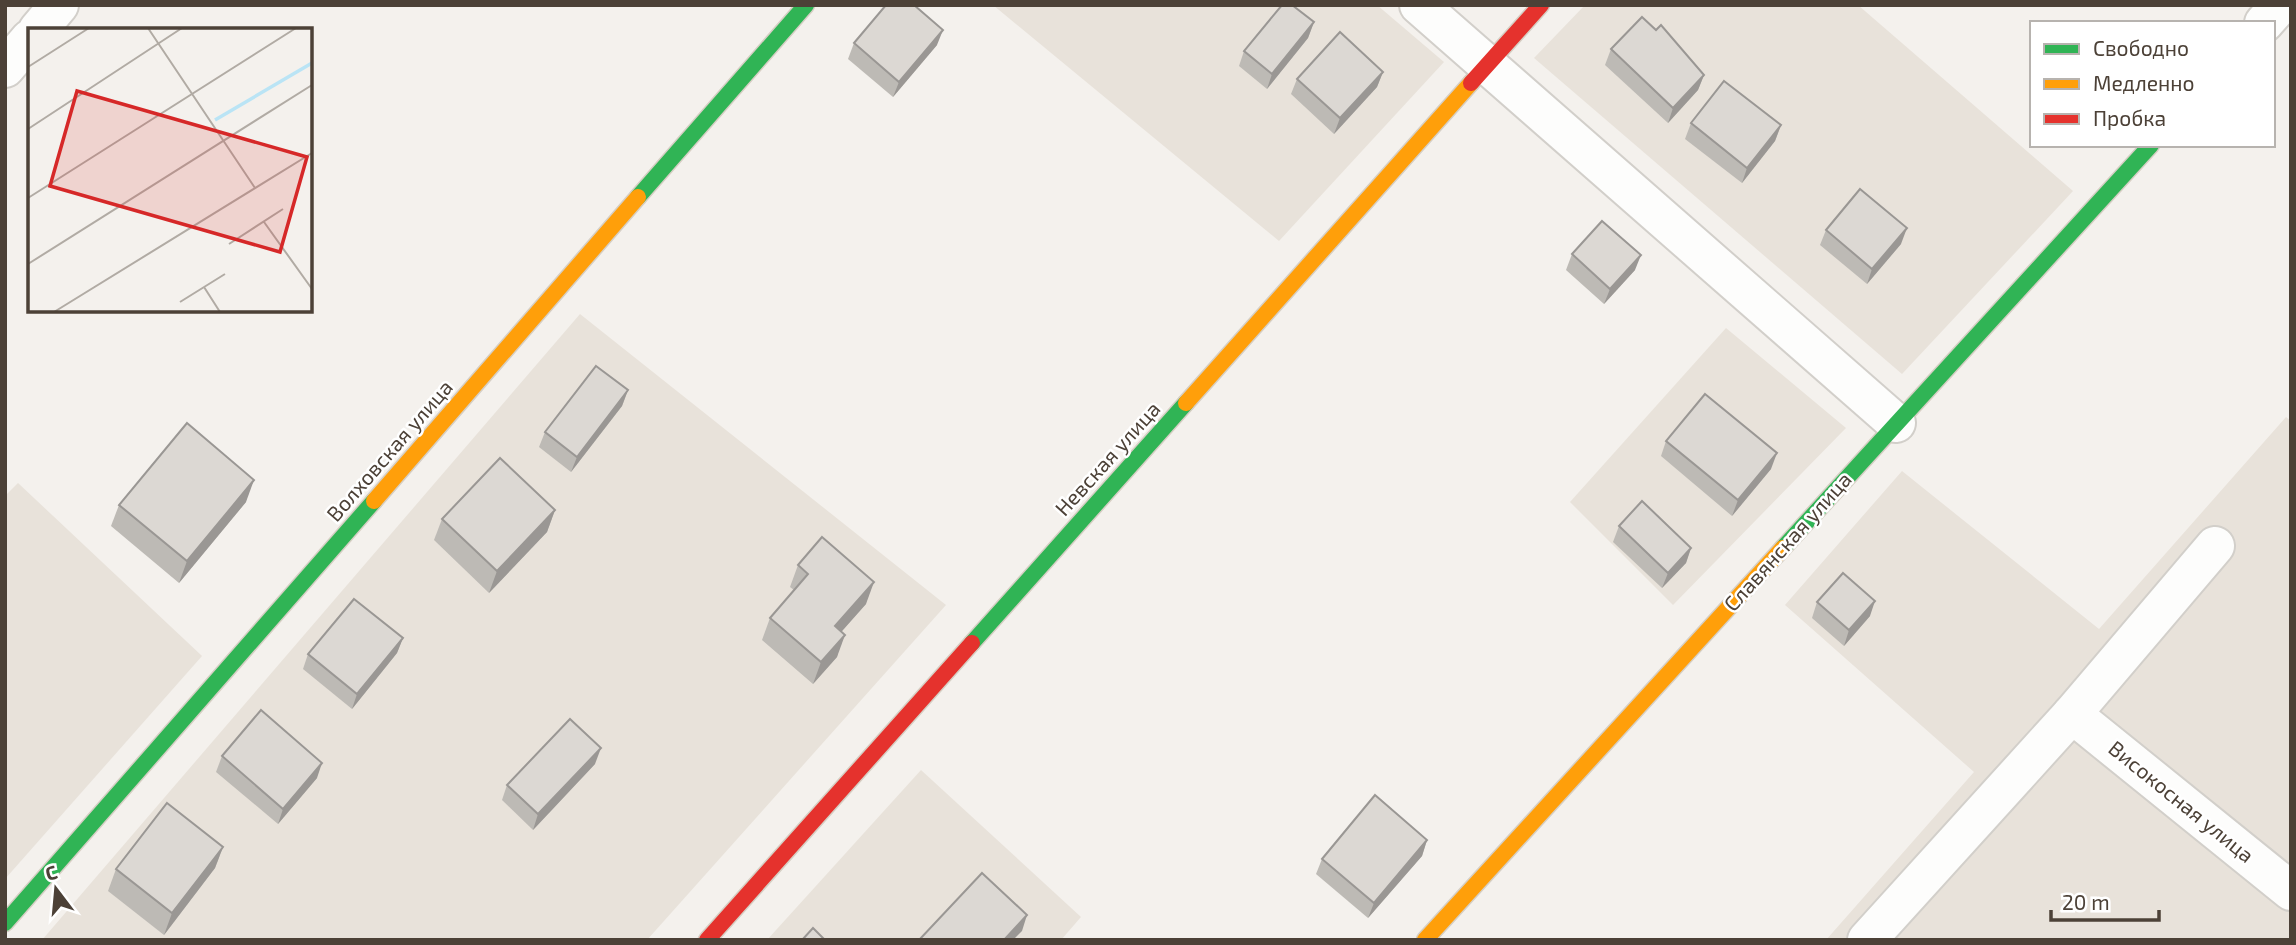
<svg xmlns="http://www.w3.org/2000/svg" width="2296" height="945" viewBox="0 0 2296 945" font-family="'Exo 2',sans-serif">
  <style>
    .residential { fill: #e8e2da }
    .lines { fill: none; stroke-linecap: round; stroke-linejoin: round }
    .street-casing { stroke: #d2cfca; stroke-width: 42 }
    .fast-casing { stroke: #d6cfc4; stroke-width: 19 }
    .slow-casing { stroke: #d6cfc4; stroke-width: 19 }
    .jam-casing { stroke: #d6cfc4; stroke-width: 19 }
    .street { stroke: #fdfdfc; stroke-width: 38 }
    .fast { stroke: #30b455; stroke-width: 16 }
    .slow { stroke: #ff9f0a; stroke-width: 16 }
    .jam { stroke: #e5322d; stroke-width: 16 }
    .wall { fill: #bdbab5 }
    .shaded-wall { fill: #9a9794 }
    .building { fill: #dcd8d3; stroke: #9a9794; stroke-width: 2 }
    .labels { text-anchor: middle; stroke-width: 5; stroke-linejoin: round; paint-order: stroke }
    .street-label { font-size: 21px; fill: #4c4137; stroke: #fff }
    .inset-river { fill: none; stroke: #bae4f5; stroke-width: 3.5 }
    .inset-road { fill: none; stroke: #b1aba4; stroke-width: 2 }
    .view { fill: #d62828; fill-opacity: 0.15; stroke: #d62828; stroke-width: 3.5 }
    .inset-edge { fill: none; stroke: #4c4137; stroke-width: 3.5 }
  </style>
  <rect width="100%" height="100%" fill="#f4f1ed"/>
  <!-- residential -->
  <g class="residential">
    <path d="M993,5H1377L1444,62L1279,241Z"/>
    <path d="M1585,5H1858L2073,191L1902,374L1534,58Z"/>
    <path d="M580,314L946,605L647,940H42Z"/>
    <path d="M1726,328L1846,428L1673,605L1570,502Z"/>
    <path d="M2286,417L2291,421V940H1826L1974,772L1785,605L1902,471L2099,629Z"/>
    <path d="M18,483L202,656L5,879V496Z"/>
    <path d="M921,770L1081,917L1061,940H767Z"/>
  </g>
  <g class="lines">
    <!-- street casing -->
    <g class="street-casing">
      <g id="street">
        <path d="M1419,5L1896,423"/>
        <path d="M2264,23L2280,5"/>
        <path d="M38,30L59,5"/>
        <path d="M5,68L30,39"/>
        <path d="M2072,714L2291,891"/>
        <path d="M1867,940L2072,714L2215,546"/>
      </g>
    </g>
    <!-- fast casing -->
    <g class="fast-casing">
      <g id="fast">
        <path d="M638,197L806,5"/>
        <path d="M1783,548L2151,145"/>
        <path d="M972,643L1186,403"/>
        <path d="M5,923L374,501"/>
      </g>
    </g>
    <!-- slow casing -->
    <g class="slow-casing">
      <g id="slow">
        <path d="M1186,403L1471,83"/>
        <path d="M374,501L638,197"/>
        <path d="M1425,940L1783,548"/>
      </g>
    </g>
    <!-- jam casing -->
    <g class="jam-casing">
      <g id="jam">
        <path d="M1471,83L1541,5"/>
        <path d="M707,940L972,643"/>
      </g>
    </g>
    <!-- street -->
    <use href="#street" class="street"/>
    <!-- fast -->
    <use href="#fast" class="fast"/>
    <!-- slow -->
    <use href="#slow" class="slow"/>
    <!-- jam -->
    <use href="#jam" class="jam"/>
  </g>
  <!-- wall -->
  <g class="wall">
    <path d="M1314,22L1308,38L1267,89L1239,66L1244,51Z"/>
    <path d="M854,43L937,45L893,97L848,59Z"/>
    <path d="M1611,49L1704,75L1698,90L1668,123L1605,65Z"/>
    <path d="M1383,72L1377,87L1334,134L1291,94L1297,79Z"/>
    <path d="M1691,123L1781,125L1775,141L1742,183L1685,139Z"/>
    <path d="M1826,230L1901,244L1867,284L1820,245Z"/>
    <path d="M1572,254L1635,270L1604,304L1566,270Z"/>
    <path d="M628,390L622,406L571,472L539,447L545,432Z"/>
    <path d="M1666,441L1771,469L1732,516L1661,456Z"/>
    <path d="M246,502L179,583L111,526L119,505Z"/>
    <path d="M555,510L547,532L489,593L434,540L442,519Z"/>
    <path d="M1619,526L1691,548L1686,563L1662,588L1613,542Z"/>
    <path d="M798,565L866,604L841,632L837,657L813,684L762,640L770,618L794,590L790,587Z"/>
    <path d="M1817,602L1870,616L1844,646L1812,618Z"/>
    <path d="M403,638L397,653L352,709L303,669L308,654Z"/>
    <path d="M222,756L317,778L278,824L216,772Z"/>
    <path d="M595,764L533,830L502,800L507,785Z"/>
    <path d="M1427,840L1422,856L1368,918L1316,874L1322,859Z"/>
    <path d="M223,847L215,868L164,935L108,891L116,869Z"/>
  </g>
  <!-- shaded-wall -->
  <g class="shaded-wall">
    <path d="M1314,22L1308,38L1267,89L1272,74Z"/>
    <path d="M943,30L937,45L893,97L899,82Z"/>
    <path d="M1383,72L1377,87L1334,134L1340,118Z"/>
    <path d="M1704,75L1698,90L1668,123L1673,108Z"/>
    <path d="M1781,125L1775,141L1742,183L1747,168Z"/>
    <path d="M1907,228L1901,244L1867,284L1872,269Z"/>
    <path d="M1641,255L1635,270L1604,304L1610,289Z"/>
    <path d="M628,390L622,406L571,472L577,457Z"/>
    <path d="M1777,453L1771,469L1732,516L1738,500Z"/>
    <path d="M254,480L246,502L179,583L187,561Z"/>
    <path d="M555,510L547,532L489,593L497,571Z"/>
    <path d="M1691,548L1686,563L1662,588L1668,573Z"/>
    <path d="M874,582L866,604L827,648L835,626Z"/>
    <path d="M1875,601L1870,616L1844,646L1849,630Z"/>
    <path d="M845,635L837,657L813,684L821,662Z"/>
    <path d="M403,638L397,653L352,709L357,694Z"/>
    <path d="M601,748L595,764L533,830L538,814Z"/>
    <path d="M322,763L317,778L278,824L283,809Z"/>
    <path d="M1427,840L1422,856L1368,918L1374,903Z"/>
    <path d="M223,847L215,868L164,935L172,913Z"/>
    <path d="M1027,915L1022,931L1013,940H1004Z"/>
  </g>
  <!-- building -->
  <g class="building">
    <path d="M886,5H914L943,30L899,82L854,43Z"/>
    <path d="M1282,5H1292L1314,22L1272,74L1244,51Z"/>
    <path d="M1642,17L1656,30L1661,25L1704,75L1673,108L1611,49Z"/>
    <path d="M1340,32L1383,72L1340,118L1297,79Z"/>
    <path d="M1724,81L1781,125L1747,168L1691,123Z"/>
    <path d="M1860,189L1907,228L1872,269L1826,230Z"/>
    <path d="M1602,221L1641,255L1610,289L1572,254Z"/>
    <path d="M596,366L628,390L577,457L545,432Z"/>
    <path d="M1705,394L1777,453L1738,500L1666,441Z"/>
    <path d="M187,423L254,480L187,561L119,505Z"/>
    <path d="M500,458L555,510L497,571L442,519Z"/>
    <path d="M1642,501L1691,548L1668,573L1619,526Z"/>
    <path d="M822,537L874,582L835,626L845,635L821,662L770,618L808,574L798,565Z"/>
    <path d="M1843,573L1875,601L1849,630L1817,602Z"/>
    <path d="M354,599L403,638L357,694L308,654Z"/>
    <path d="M261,710L322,763L283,809L222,756Z"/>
    <path d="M570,719L601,748L538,814L507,785Z"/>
    <path d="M1375,795L1427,840L1374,903L1322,859Z"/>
    <path d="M167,803L223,847L172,913L116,869Z"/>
    <path d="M982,873L1027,915L1004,940H919Z"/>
    <path d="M813,928L825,940H802Z"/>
  </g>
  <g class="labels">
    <!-- street labels -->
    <g class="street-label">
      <text transform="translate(390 451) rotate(-49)" y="7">Волховская улица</text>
      <text transform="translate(1108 459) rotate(-48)" y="7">Невская улица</text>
      <text transform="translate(1788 542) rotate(-48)" y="7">Славянская улица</text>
      <text transform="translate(2181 802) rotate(39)" y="7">Високосная улица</text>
    </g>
  </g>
  <!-- overview -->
  <g transform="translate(28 28)">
    <rect width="284" height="284" fill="#f4f1ed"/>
    <path class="inset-river" d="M187,92L284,35"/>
    <path class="inset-road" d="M120,0L227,160M0,39L61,0M0,101L154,0M0,170L268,0M236,194L284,261M201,216L255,181M0,236L284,57M176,259L192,284M152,274L197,246M26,284L284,125"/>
    <path class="view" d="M49,63L279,129L252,224L22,158Z"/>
    <rect width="284" height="284" class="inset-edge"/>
  </g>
  <!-- border -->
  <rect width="2296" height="945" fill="none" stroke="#4c4137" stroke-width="14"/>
  <!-- legend -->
  <rect x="2030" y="21" width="245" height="126" fill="#ffffff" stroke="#b7b3af" stroke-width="2"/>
  <rect x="2044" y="44" width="35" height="10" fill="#30b455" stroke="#b7b3af" stroke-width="2"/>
  <text x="2093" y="56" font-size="21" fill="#4c4137">Свободно</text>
  <rect x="2044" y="79" width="35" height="10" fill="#ff9f0a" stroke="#b7b3af" stroke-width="2"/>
  <text x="2093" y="91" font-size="21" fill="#4c4137">Медленно</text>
  <rect x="2044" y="114" width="35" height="10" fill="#e5322d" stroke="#b7b3af" stroke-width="2"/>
  <text x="2093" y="126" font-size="21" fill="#4c4137">Пробка</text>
  <!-- north arrow -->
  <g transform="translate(56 889) rotate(344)" stroke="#ffffff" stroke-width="5" paint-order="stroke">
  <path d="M0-5L12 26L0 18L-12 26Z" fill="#4c4137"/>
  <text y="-10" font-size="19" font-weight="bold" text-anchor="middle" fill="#4c4137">С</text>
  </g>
  <!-- scale -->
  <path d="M2051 910v10h108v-10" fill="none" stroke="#4c4137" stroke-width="3.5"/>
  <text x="2062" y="910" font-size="21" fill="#4c4137" stroke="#ffffff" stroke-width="5" paint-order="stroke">20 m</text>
</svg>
